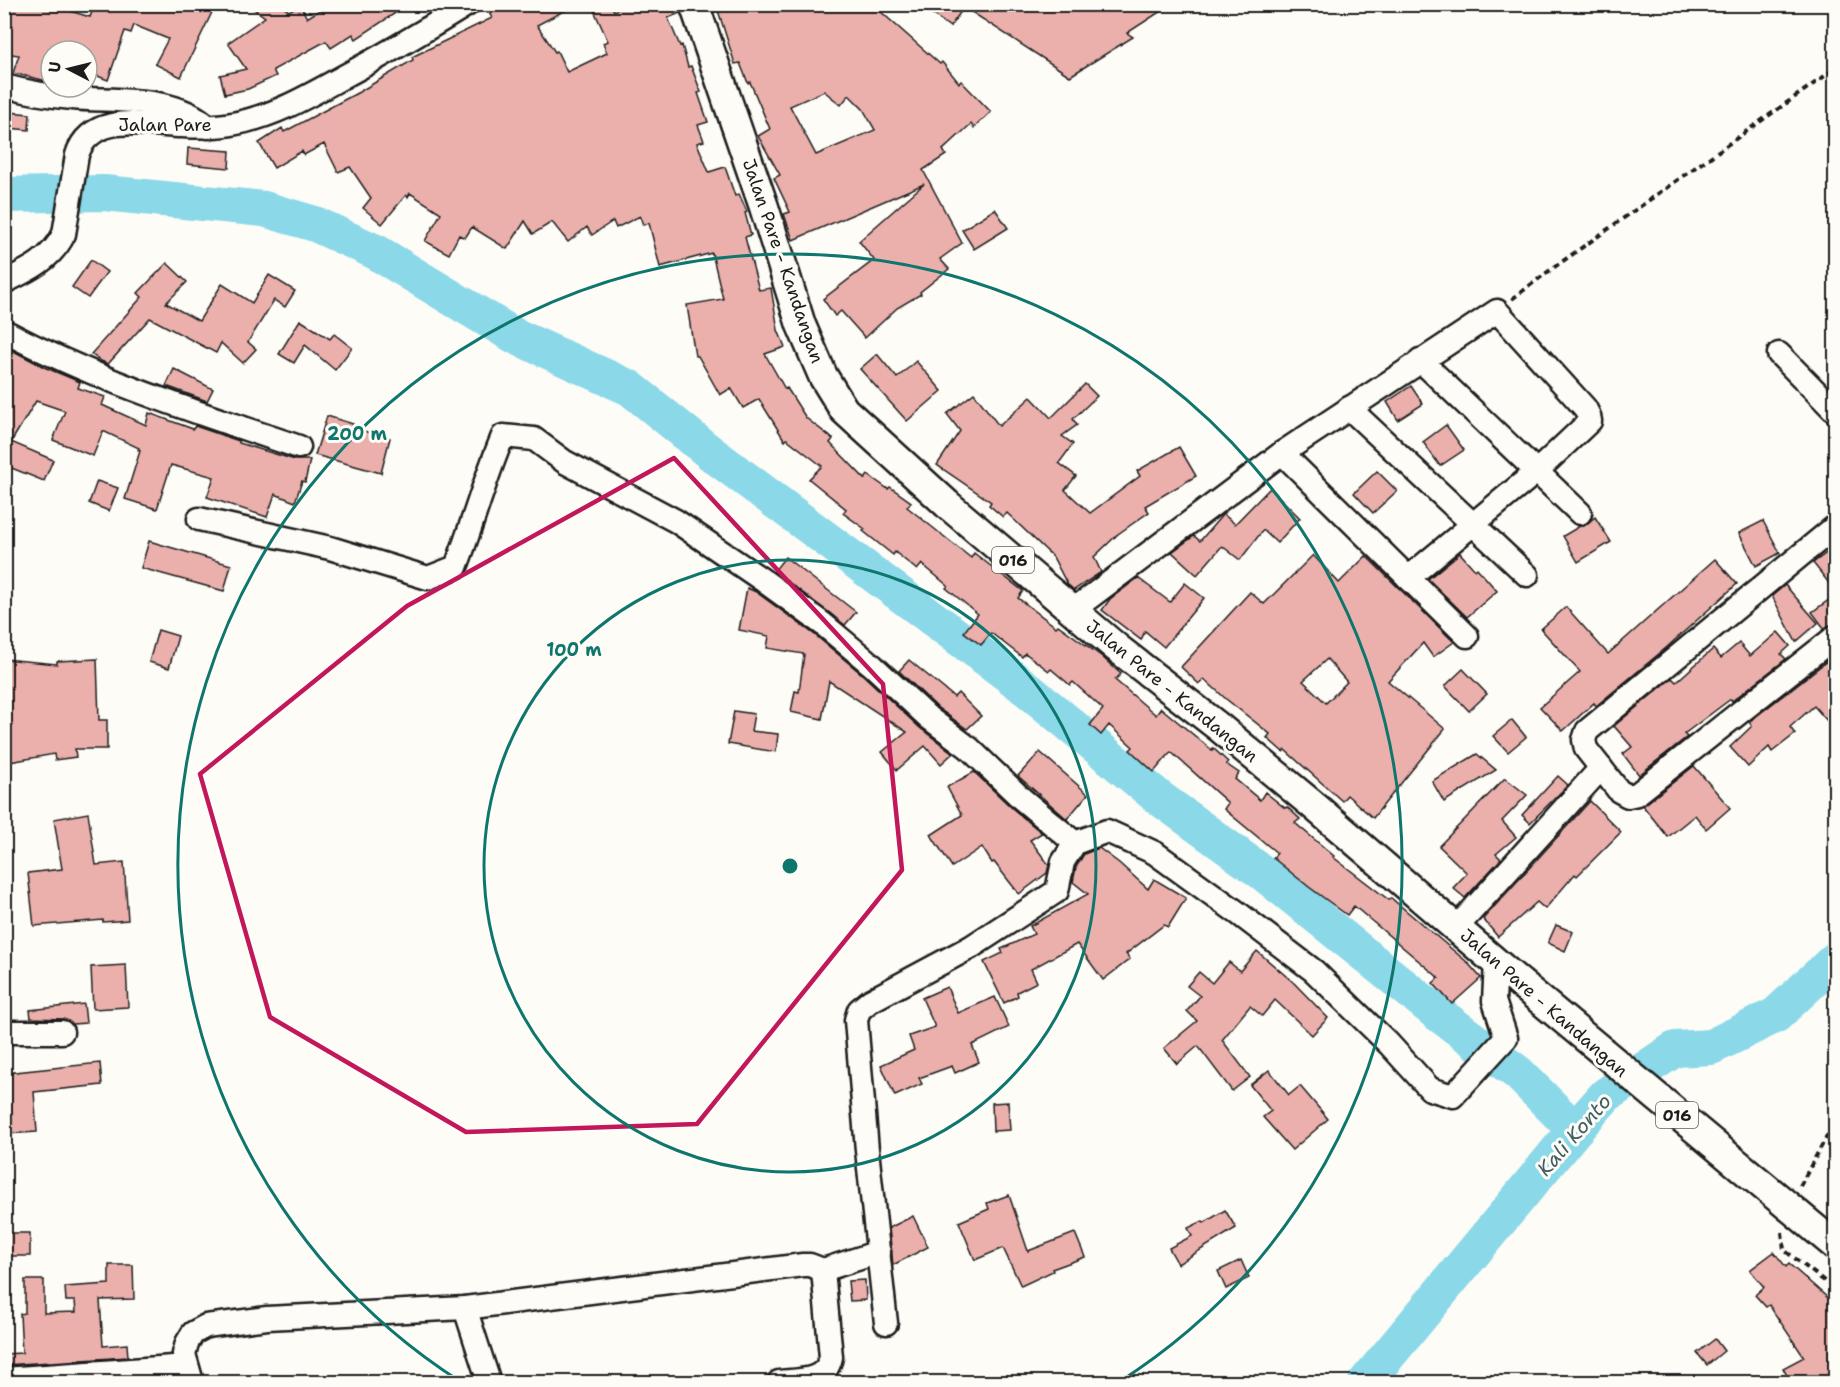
<svg xmlns="http://www.w3.org/2000/svg" width="1840" height="1387" viewBox="0 0 1840 1387" font-family="'Shantell Sans',sans-serif">
  <style>
    .lines { fill: none; stroke-linecap: round; stroke-linejoin: round }
    .river { stroke: #8ad8e8; stroke-width: 36 }
    .building { fill: #ebb0ab; stroke: #1c1c1c; stroke-width: 1.5; fill-rule: evenodd }
    .minor-casing { stroke: #1c1c1c; stroke-width: 27 }
    .major-casing { stroke: #1c1c1c; stroke-width: 33 }
    .path { stroke: #1c1c1c; stroke-width: 4; stroke-dasharray: 6 4.5; stroke-linecap: butt }
    .minor { stroke: #fdfcf7; stroke-width: 22 }
    .major { stroke: #fdfcf7; stroke-width: 28 }
    .major-bridge-casing { stroke: #1c1c1c; stroke-width: 33; stroke-linecap: butt }
    .major-bridge { stroke: #fdfcf7; stroke-width: 28 }
    .marked { fill: none; stroke: #c2185b; stroke-width: 4.5; stroke-linejoin: round }
    .ring { fill: none; stroke: #0f766e; stroke-width: 3 }
    .labels { text-anchor: middle; stroke-width: 6; stroke-linejoin: round; paint-order: stroke }
    .shield { fill: #fdfcf7; stroke: #605f5e; stroke-width: 1.5 }
    .shield-label { font-size: 16px; font-weight: bold; fill: #1c1c1c }
    .street-label { font-size: 18px; fill: #1c1c1c; stroke: #fdfcf7 }
    .water-label { font-size: 20px; font-style: italic; fill: #425e63; stroke: #fdfcf7 }
    .centre { fill: #0f766e; stroke: #fdfcf7; stroke-width: 3 }
    .ring-label { font-size: 18px; text-anchor: middle; font-weight: bold; fill: #0f766e; stroke: #fdfcf7; stroke-width: 6; stroke-linejoin: round; paint-order: stroke }
  </style>
  <rect width="100%" height="100%" fill="#fdfcf7"/>
  <filter id="ink" filterUnits="userSpaceOnUse"><feTurbulence type="fractalNoise" baseFrequency=".0167" numOctaves="2"/><feDisplacementMap in="SourceGraphic" scale="12" xChannelSelector="R" yChannelSelector="G"/><feConvolveMatrix kernelMatrix="1 2 1 2 8 2 1 2 1" color-interpolation-filters="sRGB"/></filter>
  <g filter="url(#ink)">
    <g class="lines">
      <!-- river -->
      <g class="river">
        <path d="M4,195L104,193L264,209L315,224L376,252L515,336L630,388L708,451L1022,685L1158,797L1263,873L1436,1012L1518,1073L1575,1130"/>
        <path d="M1366,1382L1575,1130L1606,1095L1675,1049L1711,1047L1776,1015L1836,959"/>
      </g>
    </g>
    <!-- building -->
    <g class="building">
      <path d="M4,4H47L90,17L95,4H216L181,77L155,64L168,39L134,25L131,33L125,31L108,80L87,72V51H51V82L13,73L19,55L4,53Z"/>
      <path d="M247,4H278L289,11L300,5L307,18L329,4H409L356,39L353,34L331,48L326,41L273,70L276,76L248,89L225,94L220,75L246,69L228,43L265,17Z"/>
      <path d="M498,4H577L537,25L555,52L557,51L567,72L607,53L603,43L608,41L591,4H611L614,11L627,4H678L680,13L668,18L680,46L682,45L688,67L691,66L701,92L698,93L708,122L698,125L704,141L697,143L709,172L725,167L735,196L739,194L747,212L745,213L751,235L745,237L759,290L771,288L778,330L785,347L765,354L785,389L787,388L806,418L833,439L830,443L865,479L868,475L888,489L890,487L911,502L907,507L971,558L974,553L1023,591L1018,598L1056,627L1058,625L1101,656L1121,674L1115,680L1156,715L1161,708L1212,750L1213,748L1228,762L1226,764L1239,773L1235,779L1260,800L1265,792L1285,808L1287,807L1300,819L1295,823L1334,856L1333,857L1389,900L1391,898L1467,962L1481,978L1452,1004L1433,983L1439,978L1354,906L1347,915L1309,887L1273,858L1277,853L1224,809L1228,803L1171,752L1154,772L1130,750L1133,747L1109,725L1101,735L1090,725L1103,709L1073,682L1070,685L1051,669L1049,671L1025,653L1022,657L991,633L981,645L964,632L978,614L946,588L948,586L922,564L917,570L895,552L893,555L863,531L865,529L843,513L846,509L809,479L822,466L787,439L785,441L759,399L743,408L731,388L720,395L698,356H695L687,305L723,299L712,253L660,267L649,223L643,225L640,216L616,228L613,221L592,235L587,227L568,242L552,222L533,234L525,221L507,249L472,227L465,238L459,235L449,254L425,241L441,213L410,193L408,197L406,195L382,224L363,208L371,198L350,167L338,172L324,144L304,155L302,151L274,168L259,143L282,128L284,132L359,92L413,60L412,57L492,18L488,11Z"/>
      <path d="M716,4H872L940,64L942,62L959,83L961,81L991,112L974,128L971,124L943,150L946,155L923,170L962,243L940,259L949,269L920,292L921,294L897,308L865,338L841,311L835,316L823,299L874,260L859,241L924,184L793,240L784,214L790,212L774,178L780,175L758,136L770,129L750,82L748,83L740,63L735,64ZM824,91L841,105L849,95L863,109L875,130L816,155L790,106Z"/>
      <path d="M919,4H1172L1127,33L1133,37L1070,76L964,7L950,27Z"/>
      <path d="M9,112L30,114L29,130L8,128Z"/>
      <path d="M188,148L230,151L229,168L187,164Z"/>
      <path d="M995,209L1008,228L974,249L962,230Z"/>
      <path d="M91,260L107,272L88,298L72,287Z"/>
      <path d="M167,263L187,282L166,303L199,321L222,284L252,303L269,275L295,291L285,307L274,300L248,342L256,349L243,363L221,343L216,353L150,318L108,364L101,361L91,354L142,297L138,293Z"/>
      <path d="M300,320L330,339L334,334L352,348L335,370L305,345L294,363L279,354Z"/>
      <path d="M4,346L44,367L80,382L78,388L105,397L102,405L146,425L149,413L193,429L195,426L239,441V443L295,460H310L305,482L302,481L295,502L275,494L267,517L207,497L214,477L171,465L157,509L125,499L140,451L138,450L139,448L103,431L93,456L53,440L65,411L36,401L11,442L53,460L44,481L4,465Z"/>
      <path d="M877,354L897,378L916,361L942,391L907,421L860,369Z"/>
      <path d="M174,369L213,389L207,401L166,386Z"/>
      <path d="M1085,384L1097,396L1073,419L1077,425L1062,436L1073,444L1059,463L1076,476L1065,490L1090,513L1140,476L1137,471L1179,447L1196,476L1145,506L1149,512L1118,534L1094,557L1101,572L1074,590L1067,584L1053,557L1007,513L1003,517L989,505L991,502L937,465L960,431L947,414L974,393L999,426L1031,397L1051,418Z"/>
      <path d="M1411,386L1423,404L1398,420L1387,402Z"/>
      <path d="M327,416L353,424L352,428L390,438L381,473L315,455Z"/>
      <path d="M1446,425L1464,450L1440,466L1423,442Z"/>
      <path d="M1377,471L1397,491L1373,513L1354,493Z"/>
      <path d="M97,481L118,488L109,511L89,503Z"/>
      <path d="M1270,488L1300,518L1277,543L1263,530L1240,560L1222,546L1197,575L1172,552L1194,536L1200,541L1223,514L1235,524Z"/>
      <path d="M1595,517L1611,542L1578,562L1563,536L1580,526H1584Z"/>
      <path d="M1763,521L1780,553L1756,566L1739,533Z"/>
      <path d="M149,541L231,565L224,591L141,568Z"/>
      <path d="M1836,546V592L1813,563Z"/>
      <path d="M1460,553L1475,570L1477,568L1497,591L1467,617L1428,579Z"/>
      <path d="M1313,555L1339,583L1366,556L1454,642L1433,657L1423,643L1388,681L1445,729L1373,818L1347,795L1342,801L1285,750L1283,752L1267,738L1270,734L1226,699L1204,679L1199,684L1181,667L1250,592L1264,604ZM1327,659L1347,682L1326,703L1303,681Z"/>
      <path d="M785,557L856,612L845,625L774,571Z"/>
      <path d="M1715,559L1737,584L1666,648L1596,706L1594,703L1563,731L1540,707L1580,672L1541,629L1566,607L1608,654Z"/>
      <path d="M1138,578L1170,602L1185,583L1204,598L1164,647L1145,631L1141,640L1102,610L1110,599Z"/>
      <path d="M1785,585L1818,623L1796,642L1772,596Z"/>
      <path d="M747,588L756,592L815,635L863,675L920,728L953,753L941,764L925,746L897,770L882,752L907,732L829,681L822,719L791,712L795,691L799,692L804,654L767,648L769,636L739,630Z"/>
      <path d="M1836,595V623L1824,628L1812,612Z"/>
      <path d="M158,630L178,636L169,668L149,662Z"/>
      <path d="M1778,632L1790,646L1781,654L1786,659L1732,701L1731,699L1728,701L1684,734L1687,737L1639,775L1623,754L1632,747L1614,726L1672,678L1676,682L1713,649L1721,658L1739,643L1750,656Z"/>
      <path d="M1836,654V731L1814,706L1790,727L1795,734L1772,752L1769,747L1748,767L1730,747L1752,726L1749,722Z"/>
      <path d="M4,659L57,664V661L97,659L99,720H107V749H75L76,757L55,760L54,754L4,763Z"/>
      <path d="M909,660L954,697L958,693L981,716L967,729L938,708L899,671Z"/>
      <path d="M1463,669L1487,694L1469,711L1445,686Z"/>
      <path d="M734,711L754,714L751,731L778,734L776,752L728,744Z"/>
      <path d="M1512,720L1526,737L1508,752L1493,736Z"/>
      <path d="M1040,752L1088,794L1067,819L1018,776Z"/>
      <path d="M1477,754L1496,770L1444,802L1432,781Z"/>
      <path d="M1694,766L1730,808L1706,829L1695,815L1668,837L1643,806Z"/>
      <path d="M974,772L1013,809L1042,833L1030,840L1049,865L1047,873L1019,894L994,862L992,863L982,847L952,867L931,835L962,815L947,787Z"/>
      <path d="M1558,776L1568,785L1530,823L1522,815Z"/>
      <path d="M1505,778L1527,795L1502,821L1516,837L1496,854L1501,859L1465,898L1453,888L1467,873L1439,846Z"/>
      <path d="M1590,801L1621,832L1577,876L1575,874L1545,909L1537,902L1498,937L1483,919Z"/>
      <path d="M88,813L96,865L124,862L128,920L103,922V920L34,926L28,873L62,869L54,819Z"/>
      <path d="M1099,848L1119,863L1148,889L1154,879L1186,898L1168,927L1164,925L1126,954L1130,959L1103,980L1077,944L1031,969L1037,982L1017,992L1018,996L1004,1003L984,962L1003,953L1001,949L1034,934L1030,926L1088,894L1073,882L1076,867L1084,854Z"/>
      <path d="M1556,925L1573,932L1565,951L1548,943Z"/>
      <path d="M1257,951L1293,982L1328,1018L1312,1035L1275,1000L1262,1016L1250,1006L1222,1040L1250,1077L1232,1091L1198,1046L1177,1064L1164,1048L1197,1021L1187,1011L1200,996L1187,986L1199,972L1212,983L1229,962L1240,971Z"/>
      <path d="M126,965L128,1007L93,1009L91,967Z"/>
      <path d="M947,987L958,1013L995,997L1009,1027L972,1045L979,1062L955,1073L952,1066L919,1078L922,1084L895,1096L881,1065L914,1050L909,1036L935,1027L922,998Z"/>
      <path d="M84,1004L86,1023L73,1024L63,1019L31,1018L30,1010Z"/>
      <path d="M100,1063L102,1085L34,1092L37,1132L6,1134L5,1115H11L6,1073Z"/>
      <path d="M1269,1070L1289,1095L1300,1086L1328,1119L1292,1150L1263,1117L1271,1111L1250,1085Z"/>
      <path d="M1008,1102L1010,1130L993,1131L992,1103Z"/>
      <path d="M1009,1195L1028,1251L1075,1233L1085,1257L1052,1269L1053,1271L1021,1286L1003,1248L975,1260L959,1222L989,1209L987,1203Z"/>
      <path d="M1225,1210L1236,1228L1178,1264L1169,1248L1192,1236L1188,1228L1203,1221L1204,1223Z"/>
      <path d="M913,1216L928,1247L893,1265L889,1228Z"/>
      <rect x="4" y="1233" width="26" height="23"/>
      <path d="M1774,1252L1786,1267L1789,1264L1836,1305V1373L1817,1383H1791L1783,1368L1804,1357L1769,1305L1766,1307L1755,1295L1764,1287L1750,1270Z"/>
      <path d="M1241,1260L1249,1278L1226,1289L1218,1271Z"/>
      <path d="M109,1265H133L134,1299L100,1300L103,1346L127,1344L128,1357L4,1365V1354L22,1353L20,1314L25,1313V1280H44V1313L76,1312L75,1301H66L65,1287L109,1284Z"/>
      <path d="M865,1280L866,1300L850,1301L848,1281Z"/>
      <path d="M1715,1339L1724,1351L1707,1365L1697,1353Z"/>
    </g>
    <g class="lines">
      <!-- minor casing -->
      <g class="minor-casing">
        <g id="minor">
          <path d="M4,86C27,92 49,96 72,98C115,102 176,95 208,127"/>
          <path d="M4,282C29,270 51,260 64,234L77,155C91,111 146,125 182,126C199,127 215,127 232,124C272,117 307,97 341,78C384,55 426,30 468,4"/>
          <path d="M4,331C98,381 199,413 299,447"/>
          <path d="M1779,354L1836,412"/>
          <path d="M1420,360L1580,513"/>
          <path d="M1349,408L1527,575"/>
          <path d="M1282,453L1467,636"/>
          <path d="M199,519L330,548L428,578L456,567C473,523 485,478 503,436L534,439L565,462L676,521L764,581L823,624L872,665L929,718L969,748L1022,799L1075,843"/>
          <path d="M1836,526L1587,731L1584,740L1586,749L1619,791L1628,796L1637,794L1836,636"/>
          <path d="M1073,610L1282,453L1497,311L1585,408L1589,416L1590,421L1536,472L1408,578"/>
          <path d="M1457,927L1601,768"/>
          <path d="M4,1032H62"/>
          <path d="M465,1308L489,1382"/>
          <path d="M886,1323L867,1150L856,1020L859,1010L870,1001L971,947L1057,891L1063,862L1075,843L1107,831L1155,853L1238,913L1314,971L1389,1044L1430,1089L1453,1096L1506,1038L1494,1001L1496,962"/>
          <path d="M4,1379L187,1366"/>
          <path d="M192,1382L184,1354L187,1343L193,1333L206,1326L267,1318L465,1308L803,1265H810L823,1270L879,1252"/>
          <path d="M779,1382C800,1380 826,1382 831,1357L823,1270"/>
        </g>
      </g>
      <!-- major casing -->
      <g class="major-casing">
        <path id="major" d="M694,4L764,207L801,325L823,376L844,410L947,504L1117,648L1220,728L1313,805L1520,983"/>
      </g>
      <!-- path -->
      <g class="path">
        <path d="M1512,299L1553,268L1836,68"/>
        <path d="M1800,1186L1836,1119"/>
        <path d="M1782,1232L1784,1250L1836,1290"/>
      </g>
      <!-- minor -->
      <use href="#minor" class="minor"/>
      <!-- major -->
      <use href="#major" class="major"/>
      <!-- major-bridge casing -->
      <g class="major-bridge-casing">
        <path id="major-bridge" d="M1520,983L1836,1246"/>
      </g>
      <!-- major-bridge -->
      <use href="#major-bridge" class="major-bridge"/>
    </g>
  </g>
  <!-- marked area -->
  <path class="marked" d="M674,458L883,684L902,870L697,1124L466,1132L270,1017L200,774L407,606Z"/>
  <!-- distance rings -->
  <g class="ring">
    <circle cx="790" cy="866" r="306"/>
    <path d="M461 1382A612 612 0 1 1 1119 1382"/>
  </g>
  <g class="labels">
    <!-- shield labels -->
    <g class="shield">
      <rect x="992" y="547" width="42" height="26" rx="4.5"/>
      <rect x="1656" y="1102" width="42" height="26" rx="4.5"/>
    </g>
    <g class="shield-label">
      <text x="1013" y="566">016</text>
      <text x="1677" y="1121">016</text>
    </g>
    <!-- street labels -->
    <g class="street-label">
      <text x="165" y="131">Jalan Pare</text>
      <text transform="translate(783 261) rotate(71)" y="6">Jalan Pare - Kandangan</text>
      <text transform="translate(1172 691) rotate(39)" y="6">Jalan Pare - Kandangan</text>
      <text transform="translate(1544 1003) rotate(41)" y="6">Jalan Pare - Kandangan</text>
    </g>
    <!-- water labels -->
    <g class="water-label">
      <text transform="translate(1574 1135) rotate(-49)" y="7">Kali Konto</text>
    </g>
  </g>
  <circle cx="790" cy="866" r="9" class="centre"/>
  <g class="ring-label">
    <text x="357" y="440">200 m</text>
    <text x="574" y="656">100 m</text>
  </g>
  <!-- margin -->
  <rect width="1840" height="1387" fill="none" stroke="#fdfcf7" stroke-width="24"/>
  <rect x="12" y="12" width="1816" height="1363" fill="none" stroke="#1c1c1c" stroke-width="2" filter="url(#ink)"/>
  <!-- north arrow -->
  <g transform="translate(69 69) rotate(277)"><circle r="28" fill="#fdfcf7" stroke="#a3a29f" stroke-width="1.5"/>
  <path d="M0-4.5L10 22L0 15L-10 22Z" fill="#1c1c1c"/>
  <text y="-9" font-size="16" font-weight="bold" text-anchor="middle" fill="#1c1c1c">U</text>
  </g>
</svg>
